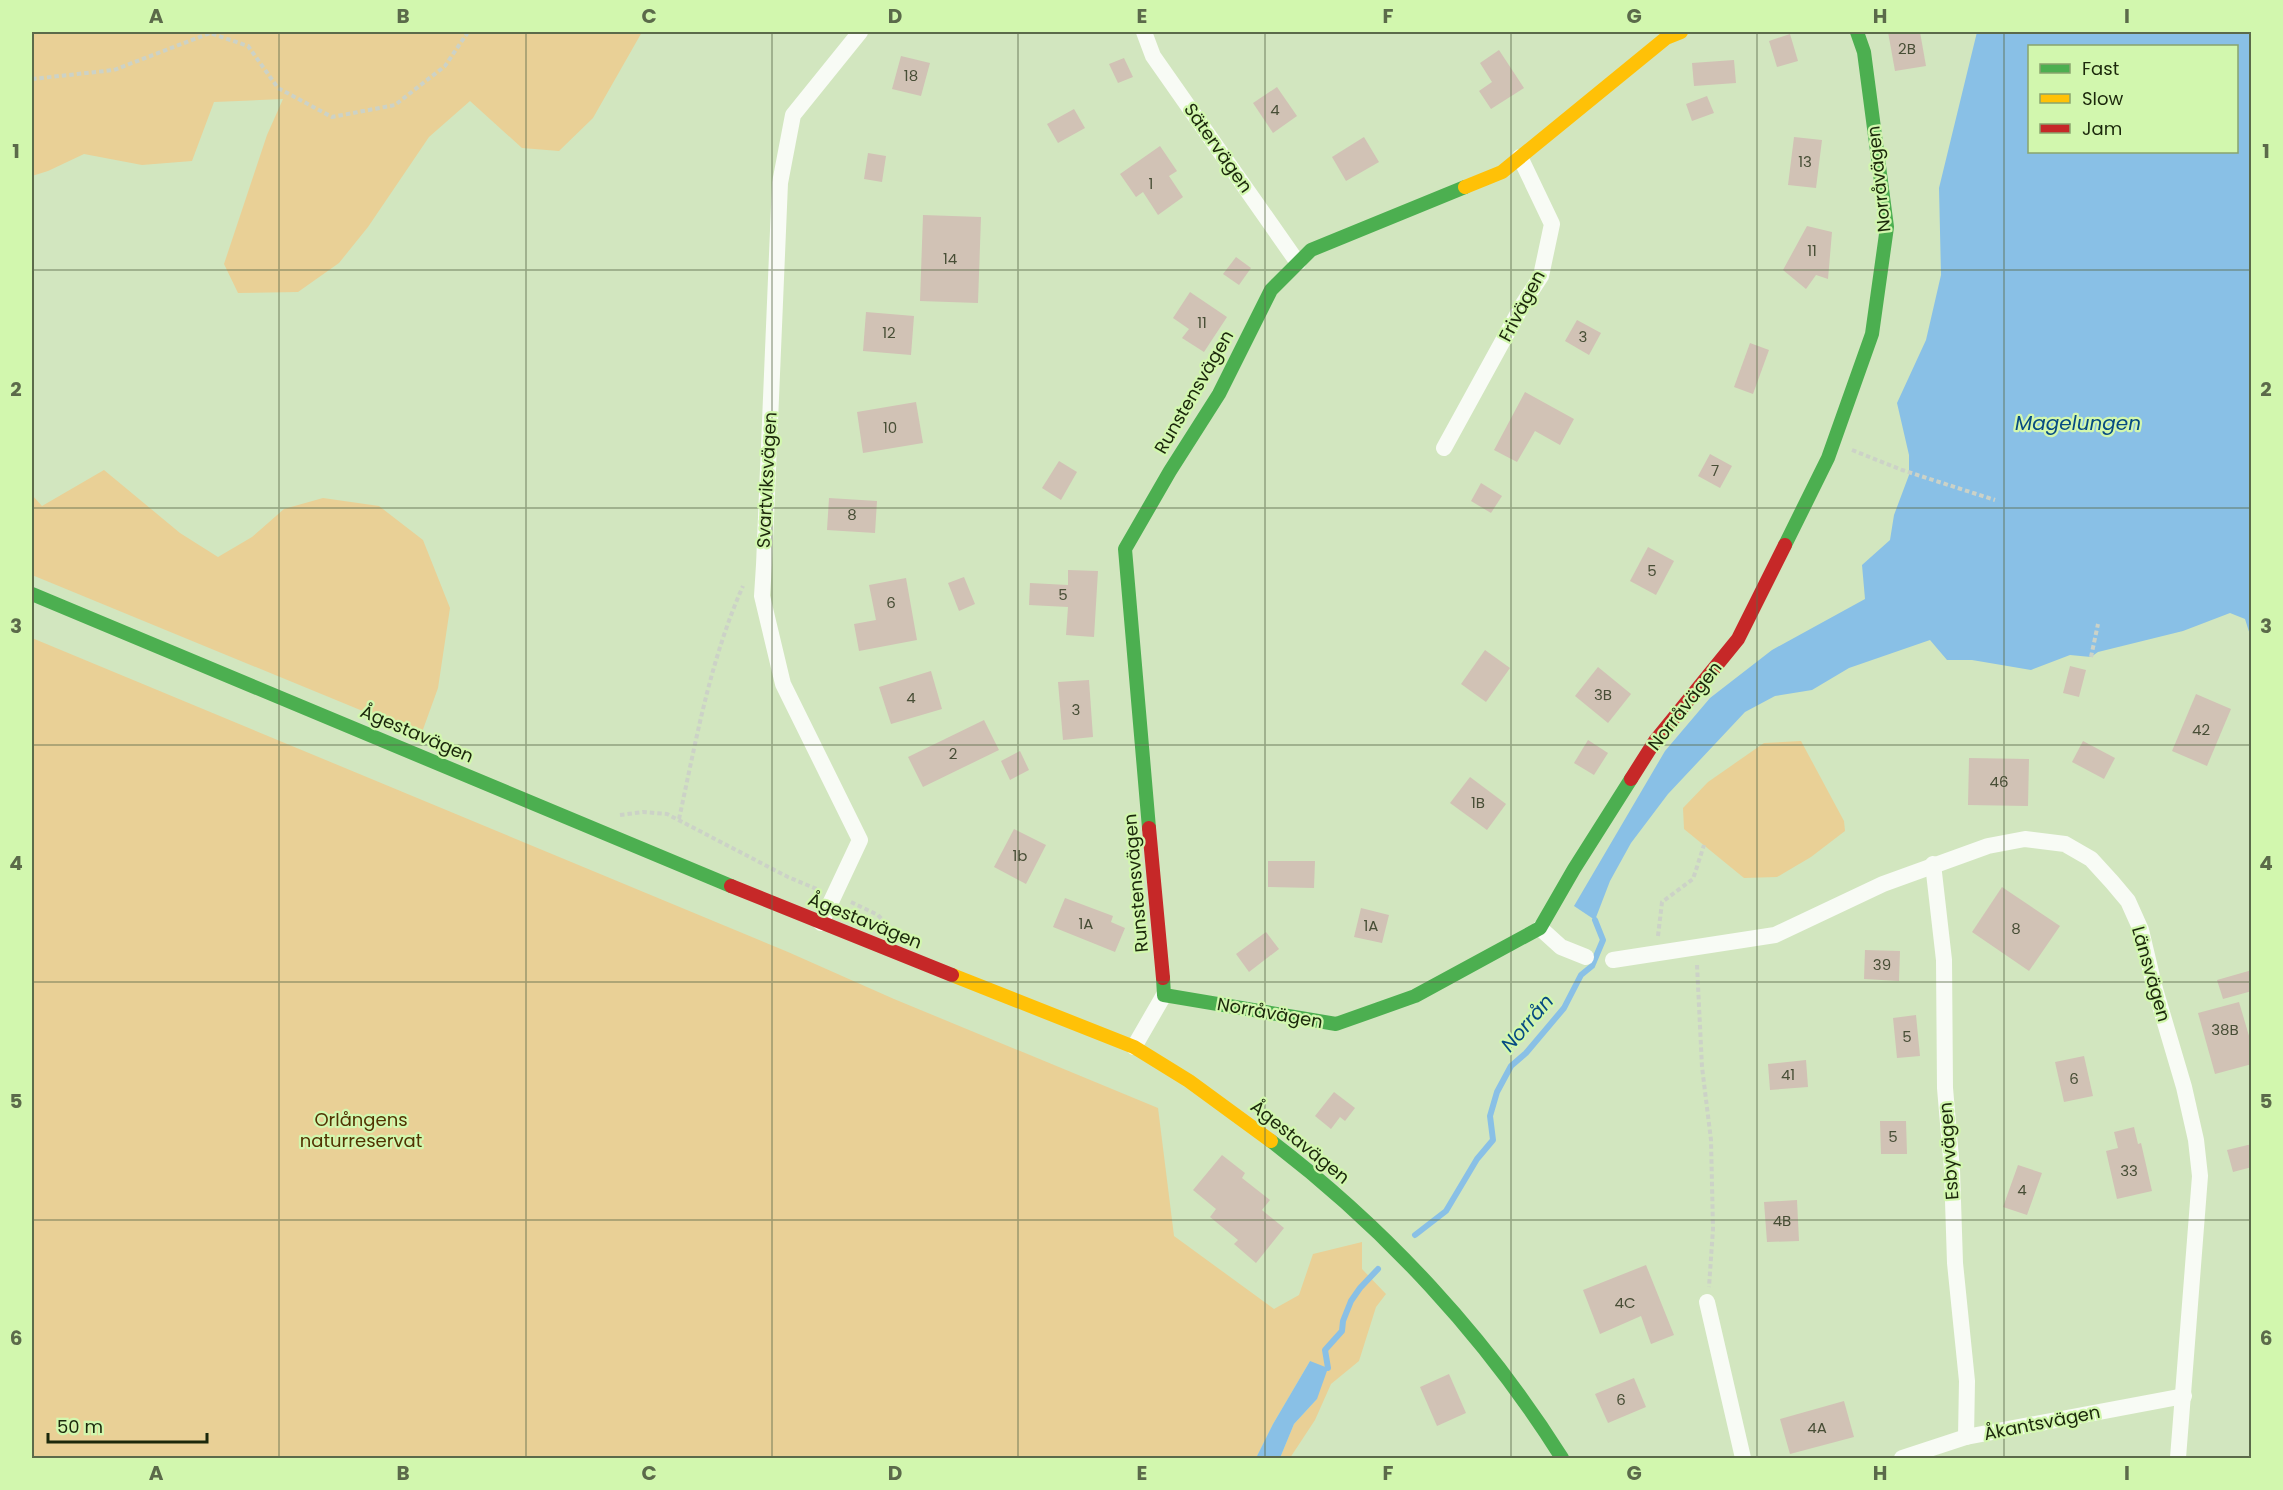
<svg xmlns="http://www.w3.org/2000/svg" width="2283" height="1490" viewBox="0 0 2283 1490" font-family="Poppins,sans-serif">
  <style>
    .green { fill: #e9d096 }
    .water { fill: #89c0e6; fill-rule: evenodd }
    .lines { fill: none; stroke-linecap: round; stroke-linejoin: round }
    .stream { stroke: #89c0e6; stroke-width: 6 }
    .building { fill: #d1c2b5 }
    .path { stroke: #ccd2c7; stroke-width: 4; stroke-dasharray: 4.5 3; stroke-linecap: butt }
    .street { stroke: #f8fbf5; stroke-width: 16 }
    .fast { stroke: #4caf50; stroke-width: 14 }
    .slow { stroke: #ffc107; stroke-width: 14 }
    .jam { stroke: #c62828; stroke-width: 14 }
    .grid { fill: none; stroke: #5b6a4a; stroke-width: 1.5; stroke-opacity: 0.55 }
    .labels { text-anchor: middle; stroke-width: 4.5; stroke-linejoin: round; paint-order: stroke }
    .number-label { font-size: 15px; fill: #484e36 }
    .street-label { font-size: 18px; fill: #1b280b; stroke: #d2f7ae }
    .park-label { font-size: 18px; fill: #523202; stroke: #d2f7ae }
    .water-label { font-size: 20px; font-style: italic; fill: #064b82; stroke: #d2f7ae }
    .neatline { fill: none; stroke: #5b6a4a; stroke-width: 2 }
    .grid-label { font-size: 20px; text-anchor: middle; font-weight: bold; fill: #5b6a4a }
  </style>
  <rect width="100%" height="100%" fill="#d2e6bf"/>
  <!-- green -->
  <g class="green">
    <path d="M32,32H642L593,118L559,151L522,148L470,101L429,137L368,227L339,263L298,292L238,293L224,264L267,135L283,99L214,102L192,161L142,165L84,154L48,171L32,176Z"/>
    <path d="M104,470L180,533L218,557L252,537L284,509L323,498L379,506L423,540L450,608L438,688L421,735L32,575V495L42,506Z"/>
    <path d="M32,638L788,952L894,999L1158,1108L1174,1236L1274,1309L1299,1295L1313,1254L1362,1242V1269L1386,1294L1376,1307L1359,1361L1331,1384L1315,1420L1290,1458H1280L1294,1424L1317,1399L1310,1361L1273,1424L1256,1458H32Z"/>
    <path d="M1801,741L1844,821L1845,831L1811,857L1777,877L1744,878L1684,829L1683,808L1708,782L1764,743Z"/>
  </g>
  <!-- water -->
  <g class="water">
    <path d="M1977,32H2251V638L2245,619L2230,613L2183,631L2098,652L2091,657L2070,655L2031,670L1972,660H1947L1930,640L1849,668L1812,690L1775,696L1745,712L1668,794L1631,843L1610,881L1595,920L1574,906L1665,751L1710,698L1772,650L1865,599L1862,565L1890,540L1894,515L1909,475V455L1897,403L1926,340L1941,275L1939,188ZM2030,46H2236V152H2030Z"/>
    <path d="M1310,1361L1328,1368L1317,1399L1294,1424L1280,1458H1256L1273,1424Z"/>
  </g>
  <g class="lines">
    <!-- stream -->
    <g class="stream">
      <path d="M1415,1235L1446,1211L1477,1159L1493,1140L1490,1116L1497,1092L1511,1066L1526,1053L1564,1008L1581,975L1592,966L1603,940L1595,920"/>
      <path d="M1328,1368L1325,1350L1342,1331L1343,1321L1351,1301L1360,1288L1378,1269"/>
    </g>
  </g>
  <!-- building -->
  <g class="building">
    <path d="M1888,32H1920L1926,66L1895,71Z"/>
    <path d="M1790,34L1798,61L1777,67L1769,41Z"/>
    <path d="M1499,50L1524,88L1491,109L1479,91L1492,82L1480,63Z"/>
    <path d="M901,56L930,63L921,96L892,89Z"/>
    <path d="M1124,58L1133,77L1118,83L1109,64Z"/>
    <path d="M1734,60L1736,83L1694,86L1692,63Z"/>
    <path d="M1277,87L1297,116L1273,133L1253,103Z"/>
    <path d="M1707,96L1714,113L1692,121L1686,104Z"/>
    <path d="M1074,109L1085,128L1058,143L1047,124Z"/>
    <path d="M1364,137L1379,162L1346,181L1332,157Z"/>
    <path d="M1794,137L1822,140L1816,188L1788,185Z"/>
    <path d="M1160,146L1177,171L1169,176L1183,197L1158,215L1143,192L1136,197L1120,174Z"/>
    <path d="M868,153L886,156L882,182L864,179Z"/>
    <path d="M923,215L981,217L978,303L920,301Z"/>
    <path d="M1807,226L1832,232L1828,279L1816,275L1806,289L1783,270Z"/>
    <path d="M1236,257L1251,268L1239,285L1223,274Z"/>
    <path d="M1190,292L1227,317L1204,352L1182,338L1189,329L1173,318Z"/>
    <path d="M866,312L914,316L911,355L863,351Z"/>
    <path d="M1577,320L1601,333L1589,355L1565,341Z"/>
    <path d="M1750,343L1769,350L1753,394L1734,387Z"/>
    <path d="M1525,392L1574,419L1560,445L1535,431L1517,462L1494,450Z"/>
    <path d="M916,402L923,443L863,453L857,412Z"/>
    <path d="M1710,454L1732,466L1720,488L1698,476Z"/>
    <path d="M1059,461L1077,472L1061,500L1042,488Z"/>
    <path d="M1481,483L1502,496L1491,513L1471,501Z"/>
    <path d="M829,498L877,501L875,533L827,530Z"/>
    <path d="M1648,547L1674,561L1656,595L1630,581Z"/>
    <path d="M1068,570L1098,571L1094,637L1066,635L1068,607L1029,605L1030,583L1068,585Z"/>
    <path d="M964,577L975,604L959,611L948,583Z"/>
    <path d="M906,578L917,640L859,651L854,624L876,620L869,585Z"/>
    <path d="M1485,650L1510,668L1486,702L1461,684Z"/>
    <path d="M2070,666L2086,670L2079,697L2063,693Z"/>
    <path d="M1598,667L1631,694L1608,723L1575,696Z"/>
    <path d="M931,671L942,709L891,724L879,687Z"/>
    <path d="M1089,680L1093,737L1063,740L1058,682Z"/>
    <path d="M2196,694L2231,709L2207,766L2172,751Z"/>
    <path d="M984,720L999,750L923,787L908,757Z"/>
    <path d="M1588,740L1608,753L1594,775L1574,763Z"/>
    <path d="M2083,741L2115,758L2104,779L2072,762Z"/>
    <path d="M1020,751L1029,770L1010,780L1001,761Z"/>
    <path d="M1969,758L2029,759L2028,806L1968,805Z"/>
    <path d="M1470,777L1506,804L1487,830L1450,803Z"/>
    <path d="M1014,829L1046,845L1026,884L994,867Z"/>
    <path d="M1268,861H1315L1314,888L1268,887Z"/>
    <path d="M2002,887L2060,926L2029,971L1972,932Z"/>
    <path d="M1065,898L1113,916L1111,922L1125,928L1115,952L1053,927Z"/>
    <path d="M1361,908L1389,915L1382,943L1354,937Z"/>
    <path d="M1266,932L1279,949L1249,972L1236,954Z"/>
    <path d="M1865,950L1900,951L1899,981L1864,979Z"/>
    <path d="M2252,970V991L2223,999L2217,980Z"/>
    <path d="M2239,1002L2252,1046V1064L2215,1074L2198,1013Z"/>
    <path d="M1916,1015L1920,1056L1897,1058L1893,1018Z"/>
    <path d="M2084,1056L2093,1096L2064,1102L2055,1062Z"/>
    <path d="M1806,1060L1808,1087L1770,1090L1768,1064Z"/>
    <path d="M1334,1092L1355,1108L1345,1121L1340,1117L1331,1129L1315,1116Z"/>
    <path d="M1880,1121H1906L1907,1154H1881Z"/>
    <path d="M2134,1127L2138,1144L2141,1143L2152,1191L2117,1199L2106,1151L2118,1148L2114,1132Z"/>
    <path d="M2252,1144V1167L2233,1172L2227,1150Z"/>
    <path d="M1222,1155L1245,1173L1242,1178L1270,1200L1262,1210L1284,1228L1256,1263L1234,1244L1238,1240L1210,1217L1216,1209L1193,1190Z"/>
    <path d="M2018,1165L2042,1173L2027,1215L2003,1207Z"/>
    <path d="M1797,1200L1799,1241L1767,1242L1764,1202Z"/>
    <path d="M1646,1265L1674,1335L1651,1344L1641,1316L1600,1334L1583,1290Z"/>
    <path d="M1449,1374L1466,1413L1437,1426L1420,1387Z"/>
    <path d="M1634,1378L1646,1407L1608,1423L1595,1394Z"/>
    <path d="M1844,1401L1854,1437L1790,1454L1780,1419Z"/>
  </g>
  <g class="lines">
    <!-- path -->
    <g class="path">
      <path d="M32,79L114,70L210,33L248,46L278,88L332,117L395,105L445,66L468,32"/>
      <path d="M1852,450L1902,470L1995,500"/>
      <path d="M2091,657L2098,624"/>
      <path d="M620,815L643,812L667,814L788,877L819,890"/>
      <path d="M679,819C696,741 710,660 743,586"/>
      <path d="M851,902L878,915L887,925"/>
      <path d="M1658,936L1662,902L1693,879L1704,845"/>
      <path d="M1697,965L1702,1067L1711,1140L1713,1229L1709,1287"/>
    </g>
    <!-- street -->
    <g class="street">
      <path d="M1144,32L1153,56L1298,263"/>
      <path d="M1444,448L1523,304L1541,276L1552,224L1520,157"/>
      <path d="M1933,864L1944,960L1945,1088L1952,1170L1955,1263L1967,1381L1966,1437"/>
      <path d="M821,923L860,840L783,684L762,596L764,565L780,183L793,115L860,32"/>
      <path d="M1540,928L1561,947L1586,957"/>
      <path d="M1613,960L1775,935L1883,884L1988,846L2025,839L2065,844L2091,859L2112,882L2128,901L2141,930L2155,989L2184,1087L2196,1140L2200,1176L2178,1458"/>
      <path d="M1134,1047L1164,995"/>
      <path d="M1707,1302L1743,1458"/>
      <path d="M1902,1458L1966,1437L2184,1396"/>
    </g>
    <!-- fast -->
    <g class="fast">
      <path d="M1785,545L1828,458L1872,334L1887,227L1864,52L1857,32"/>
      <path d="M32,594L731,886"/>
      <path d="M1149,828L1125,549L1170,471L1219,394L1271,290L1311,250L1465,187"/>
      <path d="M1163,978L1164,995L1336,1024L1415,996L1540,928L1574,869L1631,779"/>
      <path d="M1271,1141C1385,1228 1486,1337 1562,1458"/>
    </g>
    <!-- slow -->
    <g class="slow">
      <path d="M1465,187L1502,172L1666,38L1681,32"/>
      <path d="M952,975L1134,1047L1189,1081L1271,1141"/>
    </g>
    <!-- jam -->
    <g class="jam">
      <path d="M1631,779L1655,741L1738,639L1785,545"/>
      <path d="M1149,828L1163,978"/>
      <path d="M731,886L952,975"/>
    </g>
  </g>
  <!-- grid -->
  <path class="grid" d="M279,32V1458M526,32V1458M772,32V1458M1018,32V1458M1265,32V1458M1511,32V1458M1757,32V1458M2004,32V1458M32,270H2252M32,508H2252M32,745H2252M32,982H2252M32,1220H2252"/>
  <g class="labels">
    <!-- number labels -->
    <g class="number-label">
      <text x="1907" y="54">2B</text>
      <text x="911" y="81">18</text>
      <text x="1275" y="115">4</text>
      <text x="1805" y="167">13</text>
      <text x="1151" y="189">1</text>
      <text x="1812" y="256">11</text>
      <text x="950" y="264">14</text>
      <text x="1202" y="328">11</text>
      <text x="889" y="338">12</text>
      <text x="1583" y="342">3</text>
      <text x="890" y="433">10</text>
      <text x="1715" y="476">7</text>
      <text x="852" y="520">8</text>
      <text x="1652" y="576">5</text>
      <text x="1063" y="600">5</text>
      <text x="891" y="608">6</text>
      <text x="1603" y="700">3B</text>
      <text x="911" y="703">4</text>
      <text x="1076" y="715">3</text>
      <text x="2201" y="735">42</text>
      <text x="953" y="759">2</text>
      <text x="1999" y="787">46</text>
      <text x="1478" y="808">1B</text>
      <text x="1020" y="861">1b</text>
      <text x="1086" y="929">1A</text>
      <text x="1371" y="931">1A</text>
      <text x="2016" y="934">8</text>
      <text x="1882" y="970">39</text>
      <text x="2225" y="1035">38B</text>
      <text x="1907" y="1042">5</text>
      <text x="1788" y="1080">41</text>
      <text x="2074" y="1084">6</text>
      <text x="1893" y="1142">5</text>
      <text x="2129" y="1176">33</text>
      <text x="2022" y="1195">4</text>
      <text x="1782" y="1226">4B</text>
      <text x="1625" y="1308">4C</text>
      <text x="1621" y="1405">6</text>
      <text x="1817" y="1433">4A</text>
    </g>
    <!-- street labels -->
    <g class="street-label">
      <text transform="translate(1218 148) rotate(55)" y="6">Sätervägen</text>
      <text transform="translate(1879 179) rotate(-96)" y="6">Norråvägen</text>
      <text transform="translate(1522 306) rotate(-62)" y="6">Frivägen</text>
      <text transform="translate(1194 392) rotate(-60)" y="6">Runstensvägen</text>
      <text transform="translate(767 480) rotate(-87)" y="6">Svartviksvägen</text>
      <text transform="translate(1685 706) rotate(-52)" y="6">Norråvägen</text>
      <text transform="translate(417 734) rotate(23)" y="6">Ågestavägen</text>
      <text transform="translate(1136 883) rotate(-95)" y="6">Runstensvägen</text>
      <text transform="translate(865 921) rotate(22)" y="6">Ågestavägen</text>
      <text transform="translate(2151 974) rotate(74)" y="6">Länsvägen</text>
      <text transform="translate(1270 1013) rotate(10)" y="6">Norråvägen</text>
      <text transform="translate(1300 1142) rotate(39)" y="6">Ågestavägen</text>
      <text transform="translate(1949 1151) rotate(-94)" y="6">Esbyvägen</text>
      <text transform="translate(2042 1423) rotate(-11)" y="6">Åkantsvägen</text>
    </g>
    <!-- park labels -->
    <g class="park-label">
      <text x="361" y="1126">Orlångens<tspan x="361" dy="21">naturreservat</tspan></text>
    </g>
    <!-- water labels -->
    <g class="water-label">
      <text x="2078" y="430">Magelungen</text>
      <text transform="translate(1527 1023) rotate(-49)" y="7">Norrån</text>
    </g>
  </g>
  <!-- border -->
  <rect width="2283" height="1490" fill="none" stroke="#d2f7ae" stroke-width="66"/>
  <!-- legend -->
  <rect x="2028" y="45" width="210" height="108" fill="#d2f7ae" stroke="#89a46d" stroke-width="1.5"/>
  <rect x="2040" y="64" width="30" height="9" fill="#4caf50" stroke="#89a46d" stroke-width="1.5"/>
  <text x="2082" y="75" font-size="18" fill="#1b280b">Fast</text>
  <rect x="2040" y="94" width="30" height="9" fill="#ffc107" stroke="#89a46d" stroke-width="1.5"/>
  <text x="2082" y="105" font-size="18" fill="#1b280b">Slow</text>
  <rect x="2040" y="124" width="30" height="9" fill="#c62828" stroke="#89a46d" stroke-width="1.5"/>
  <text x="2082" y="135" font-size="18" fill="#1b280b">Jam</text>
  <!-- scale -->
  <path d="M48 1433v9h159v-9" fill="none" stroke="#1b280b" stroke-width="3"/>
  <text x="57" y="1433" font-size="18" fill="#1b280b" stroke="#d2f7ae" stroke-width="4.5" paint-order="stroke">50 m</text>
  <rect x="33" y="33" width="2217" height="1424" class="neatline"/>
  <g class="grid-label">
    <text x="156" y="23">A</text>
    <text x="403" y="23">B</text>
    <text x="649" y="23">C</text>
    <text x="895" y="23">D</text>
    <text x="1142" y="23">E</text>
    <text x="1388" y="23">F</text>
    <text x="1634" y="23">G</text>
    <text x="1880" y="23">H</text>
    <text x="2127" y="23">I</text>
    <text x="16" y="158">1</text>
    <text x="2266" y="158">1</text>
    <text x="16" y="396">2</text>
    <text x="2266" y="396">2</text>
    <text x="16" y="633">3</text>
    <text x="2266" y="633">3</text>
    <text x="16" y="870">4</text>
    <text x="2266" y="870">4</text>
    <text x="16" y="1108">5</text>
    <text x="2266" y="1108">5</text>
    <text x="16" y="1345">6</text>
    <text x="2266" y="1345">6</text>
    <text x="156" y="1480">A</text>
    <text x="403" y="1480">B</text>
    <text x="649" y="1480">C</text>
    <text x="895" y="1480">D</text>
    <text x="1142" y="1480">E</text>
    <text x="1388" y="1480">F</text>
    <text x="1634" y="1480">G</text>
    <text x="1880" y="1480">H</text>
    <text x="2127" y="1480">I</text>
  </g>
</svg>
